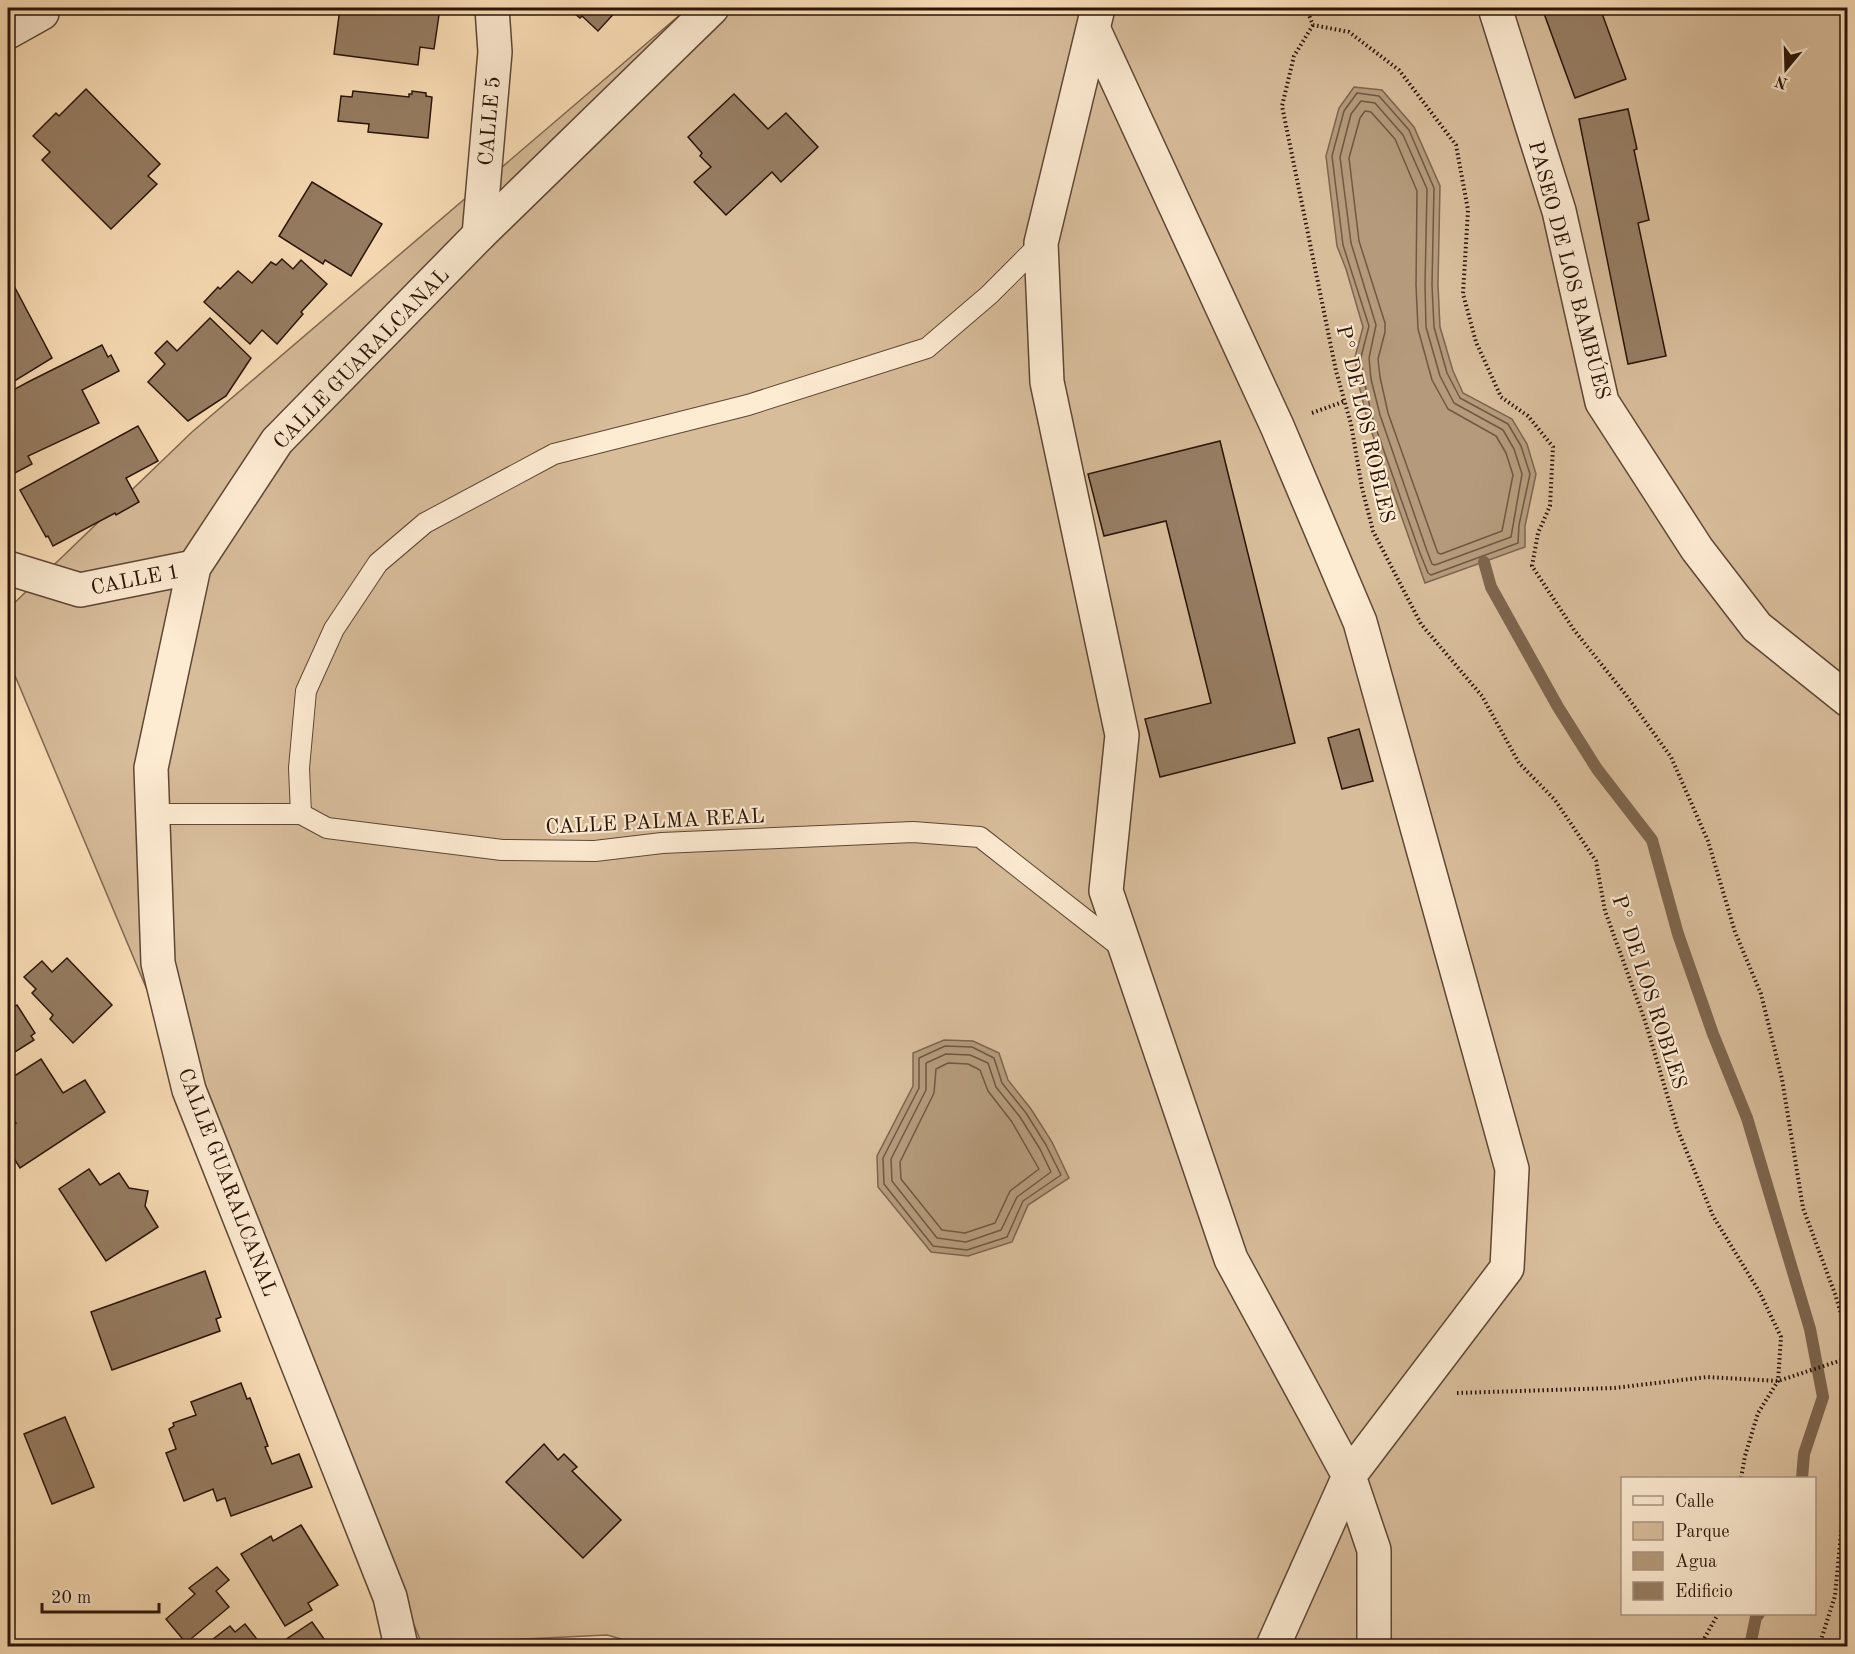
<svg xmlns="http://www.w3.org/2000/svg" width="1855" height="1654" viewBox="0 0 1855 1654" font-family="'Old Standard TT',serif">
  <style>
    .green { fill: #d8bd9b; stroke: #816851; stroke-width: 1.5; fill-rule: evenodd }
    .water { fill: #b59b7c; stroke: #7d654d; stroke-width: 1.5 }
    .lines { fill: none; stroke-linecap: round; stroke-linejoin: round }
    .shore { stroke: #705842; stroke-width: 1.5 }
    .stream { stroke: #7d654d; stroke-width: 12 }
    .building { fill: #977e64; stroke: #2a1407; stroke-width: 1.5 }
    .service-casing { stroke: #5e4734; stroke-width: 22 }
    .minor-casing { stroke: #5e4734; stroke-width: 36 }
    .tertiary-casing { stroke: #5e4734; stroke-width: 36 }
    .path { stroke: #2a1407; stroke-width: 4; stroke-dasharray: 1.5 3; stroke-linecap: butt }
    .service { stroke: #fdebd2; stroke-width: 20 }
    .minor { stroke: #fdebd2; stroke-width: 33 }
    .tertiary { stroke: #fdebd2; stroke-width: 33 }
    .labels { text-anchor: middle; stroke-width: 4.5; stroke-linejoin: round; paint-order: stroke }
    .street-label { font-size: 21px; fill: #2a1407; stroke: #fdebd2 }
  </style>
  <rect width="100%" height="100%" fill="#fce0b9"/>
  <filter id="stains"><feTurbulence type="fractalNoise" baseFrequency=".00333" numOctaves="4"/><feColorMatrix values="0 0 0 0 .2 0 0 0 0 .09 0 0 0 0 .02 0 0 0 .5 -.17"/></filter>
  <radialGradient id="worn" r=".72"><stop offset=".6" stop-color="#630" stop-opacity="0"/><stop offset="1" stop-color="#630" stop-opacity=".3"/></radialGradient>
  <!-- green -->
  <path class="green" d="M688,8H1847V1646H646L607,1635L422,1644L8,659V609L192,432ZM1622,1478H1814V1614H1622Z"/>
  <!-- water -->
  <g class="water">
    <path d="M1354,87L1382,90L1414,127L1440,186L1438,285L1440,327L1453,371L1463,393L1512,419L1527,444L1536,474L1525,526V547L1425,583L1367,419L1358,381L1355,357L1363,327L1346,269L1337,246L1326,156L1339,108Z"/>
    <path d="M944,1040L973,1041L999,1053L1008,1080L1031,1109L1052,1142L1069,1178L1028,1205L1012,1242L968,1256L931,1252L878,1187L877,1156L913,1086V1053Z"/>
  </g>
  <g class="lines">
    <!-- shore -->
    <g class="shore">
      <path d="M1357,93L1379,96L1409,130L1434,188L1432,285L1434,327L1447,373L1460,398L1508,424L1521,446L1530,474L1519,525L1518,543L1431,575L1428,573L1420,553L1372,417L1364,380L1361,357L1369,326L1343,245L1332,156L1344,111Z"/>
      <path d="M1361,101L1375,103L1403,135L1427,189L1425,285L1426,327L1440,376L1454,403L1503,430L1514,449L1522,474L1511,537L1435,565L1432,564L1427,551L1380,415L1371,379L1369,358L1376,325L1351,243L1340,157L1351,114Z"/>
      <path d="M1365,111L1371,112L1395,139L1417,191L1416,285L1418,329L1432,380L1448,409L1496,436L1506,453L1513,475L1502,531L1441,554L1438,553L1436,548L1388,413L1380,377L1378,359L1385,332V323L1359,241L1349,158L1360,118Z"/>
      <path d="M945,1046L972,1047L994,1058L1002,1083L1026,1113L1046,1145L1061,1175L1023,1201L1007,1237L967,1250L933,1246L884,1184L883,1158L919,1088V1058Z"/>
      <path d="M946,1054L970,1055L988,1063L996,1087L1020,1117L1040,1149L1051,1172L1017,1197L1001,1230L966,1242L937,1238L892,1181L891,1159L926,1090V1063Z"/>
      <path d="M948,1063L968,1064L980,1070L988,1091L1012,1122L1039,1169L1010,1191L995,1223L965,1233L942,1230L901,1179L900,1162L934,1093L936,1069Z"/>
    </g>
    <!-- stream -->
    <g class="stream">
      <path d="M1484,562L1491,587L1558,707L1597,769L1652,840L1678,934L1713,1034L1747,1118L1810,1329L1823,1397L1804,1454L1802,1478"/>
      <path d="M1750,1646L1756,1617L1759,1614"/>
    </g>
  </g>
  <!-- building -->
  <g class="building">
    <path d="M340,8H440L434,49L420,47L418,65L334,54Z"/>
    <path d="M568,8H619L598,31L582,16L580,18Z"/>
    <path d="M1542,8H1600L1626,79L1575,98Z"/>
    <path d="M86,89L160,164L148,176L157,184L111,229L42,160L50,152L33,136L56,113L59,116Z"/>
    <path d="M353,91L409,97V94H412V91L426,93V96L432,97L428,138L368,132L369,124L338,121L341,96L352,97Z"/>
    <path d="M734,94L768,129L786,113L818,147L781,182L772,172L726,215L694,182L711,167L700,156L702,153L688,137Z"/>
    <path d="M1628,109L1637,149L1634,150L1649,220L1638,223L1666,356L1628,364L1579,119Z"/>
    <path d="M312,182L382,224L351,276L325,260L323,264L279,236Z"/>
    <path d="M282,259L293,269L301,260L327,284L301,312L303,314L277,344L262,330L250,344L204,302L218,287L220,289L238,271L252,283L271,262L276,265Z"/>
    <path d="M13,284L52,358L8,385V287Z"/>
    <path d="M210,318L251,358L226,396L188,421L148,382L165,364L155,353L167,341L177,351Z"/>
    <path d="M102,345L108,357L111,355L119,371L82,390L99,423L28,456L32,464L13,474L8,464V396L14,393L13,390L30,381Z"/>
    <path d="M138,426L158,461L126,478L139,502L116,515L115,513L53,546L48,536L46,537L20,490Z"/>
    <path d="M1220,441L1295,743L1160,777L1145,719L1211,703L1166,521L1104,536L1088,474Z"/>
    <path d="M1359,729L1373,781L1342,789L1328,738Z"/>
    <path d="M67,958L112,1005L73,1043L50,1019L53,1015L32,993L36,989L24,977L42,961L52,972Z"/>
    <path d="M17,1005L35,1033L31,1036L34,1040L15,1052L13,1048L8,1051V1011Z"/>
    <path d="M41,1059L63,1093L85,1080L105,1112L20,1168L8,1149V1129L16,1123L8,1110V1080Z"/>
    <path d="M89,1169L100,1185L119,1173L129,1188L148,1191L145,1206L158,1227L106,1261L59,1189Z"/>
    <path d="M205,1271L221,1317L216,1319L220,1331L112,1370L91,1312Z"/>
    <path d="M241,1383L247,1399L250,1398L268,1446L265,1447L272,1464L299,1454L312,1487L231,1516L225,1498L217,1501L213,1489L184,1501L166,1453L176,1449L169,1429L174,1426L173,1423L196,1415L191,1402Z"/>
    <path d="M65,1417L94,1487L52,1504L24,1434Z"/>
    <path d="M544,1444L558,1460L564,1454L577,1467L572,1471L621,1520L583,1558L506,1482Z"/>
    <path d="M301,1525L338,1585L308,1603L312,1610L285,1626L241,1554L271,1536L273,1541Z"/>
    <path d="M217,1567L229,1580L216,1591L229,1607L186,1643L166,1619L195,1594L189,1588Z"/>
    <path d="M312,1622L329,1646H276Z"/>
    <path d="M245,1624L260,1643L256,1646H204L230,1626L235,1632Z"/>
  </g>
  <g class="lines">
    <!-- service casing -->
    <g class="service-casing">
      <g id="service">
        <path d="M153,814H301L327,828L502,850L595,851L662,843L913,832L980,837L1123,949"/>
        <path d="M301,814L299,768L306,691L334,629L378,563L425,523L554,454L748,405L927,348L989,295L1041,243"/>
      </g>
    </g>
    <!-- minor casing -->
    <g class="minor-casing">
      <g id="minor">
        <path d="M1098,8L1041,243L1047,382L1122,735L1106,891L1231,1259L1349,1476L1273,1646"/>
        <path d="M1495,8L1559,211L1602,402L1697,549L1757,627L1848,700"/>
        <path d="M1094,30L1277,426L1360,622L1512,1169L1507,1268L1349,1476L1374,1550V1646"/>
        <path d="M8,32L42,13"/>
        <path d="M479,235L495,52L492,8"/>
        <path d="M8,568L80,590L194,567"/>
      </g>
    </g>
    <!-- tertiary casing -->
    <g class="tertiary-casing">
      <path id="tertiary" d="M401,1646L390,1597L189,1090L158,963L151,768L194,567L277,441L479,235L712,8"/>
    </g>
    <!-- path -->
    <g class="path">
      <path d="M1306,8L1313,25L1349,32L1399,70L1456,145L1468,210L1463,294L1476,342L1501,397L1528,416L1553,447L1550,506L1538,533L1532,566L1574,630L1626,695L1671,757L1708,841L1735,932L1761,994L1782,1079L1803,1208L1835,1294L1848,1336"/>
      <path d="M1313,25L1294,56L1282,106L1336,371L1351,424L1362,488L1373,531L1421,624L1482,696L1519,763L1555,800L1596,861L1605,911L1645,1021L1677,1128L1713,1216L1760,1293L1781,1337L1778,1381L1758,1413L1745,1456L1741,1478"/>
      <path d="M1312,413L1345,401"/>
      <path d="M1457,1393L1614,1388L1707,1377L1778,1381L1848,1358"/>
      <path d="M1700,1646L1718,1614"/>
      <path d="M1819,1646L1835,1596L1848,1460"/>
    </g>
    <!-- service -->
    <use href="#service" class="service"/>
    <!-- minor -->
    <use href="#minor" class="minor"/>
    <!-- tertiary -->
    <use href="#tertiary" class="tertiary"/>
  </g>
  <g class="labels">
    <!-- street labels -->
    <g class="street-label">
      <text transform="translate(489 121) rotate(-85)" y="7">CALLE 5</text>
      <text transform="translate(1570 270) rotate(75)" y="7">PASEO DE LOS BAMBÚES</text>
      <text transform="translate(361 358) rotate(-46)" y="7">CALLE GUARALCANAL</text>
      <text transform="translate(1366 424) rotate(77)" y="7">P° DE LOS ROBLES</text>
      <text transform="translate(135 579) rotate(-11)" y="7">CALLE 1</text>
      <text transform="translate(655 821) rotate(-3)" y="7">CALLE PALMA REAL</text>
      <text transform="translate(1650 992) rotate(72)" y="7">P° DE LOS ROBLES</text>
      <text transform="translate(228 1182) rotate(69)" y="7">CALLE GUARALCANAL</text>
    </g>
  </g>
  <!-- margin -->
  <rect width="1855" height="1654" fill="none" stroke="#fce0b9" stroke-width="30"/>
  <rect x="9" y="9" width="1837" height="1636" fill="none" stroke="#2a1407" stroke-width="3"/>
  <rect x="15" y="15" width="1825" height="1624" fill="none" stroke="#2a1407" stroke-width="1.5"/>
  <!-- legend -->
  <rect x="1621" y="1477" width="195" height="138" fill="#fdebd2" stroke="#a99581" stroke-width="1.5"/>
  <rect x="1633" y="1496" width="30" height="9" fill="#fdebd2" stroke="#a99581" stroke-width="1.5"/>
  <text x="1675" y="1507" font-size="18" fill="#2a1407">Calle</text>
  <rect x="1633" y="1522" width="30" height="18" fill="#d8bd9b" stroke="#a99581" stroke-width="1.5"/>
  <text x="1675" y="1537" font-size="18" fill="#2a1407">Parque</text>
  <rect x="1633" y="1552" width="30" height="18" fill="#b59b7c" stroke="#a99581" stroke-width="1.5"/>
  <text x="1675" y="1567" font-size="18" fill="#2a1407">Agua</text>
  <rect x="1633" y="1582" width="30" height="18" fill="#977e64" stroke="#a99581" stroke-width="1.5"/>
  <text x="1675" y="1597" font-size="18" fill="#2a1407">Edificio</text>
  <!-- north arrow -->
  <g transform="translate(1786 69) rotate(199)" stroke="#fdebd2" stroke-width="4.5" paint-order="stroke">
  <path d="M0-4.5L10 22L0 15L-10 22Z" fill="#2a1407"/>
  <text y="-9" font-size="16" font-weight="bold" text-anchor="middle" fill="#2a1407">N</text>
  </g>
  <!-- scale -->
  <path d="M42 1603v9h117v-9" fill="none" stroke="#2a1407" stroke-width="3"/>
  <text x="51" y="1603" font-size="18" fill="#2a1407" stroke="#fdebd2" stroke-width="4.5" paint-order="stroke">20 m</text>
  <rect width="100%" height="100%" filter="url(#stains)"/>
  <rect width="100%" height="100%" fill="url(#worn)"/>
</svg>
